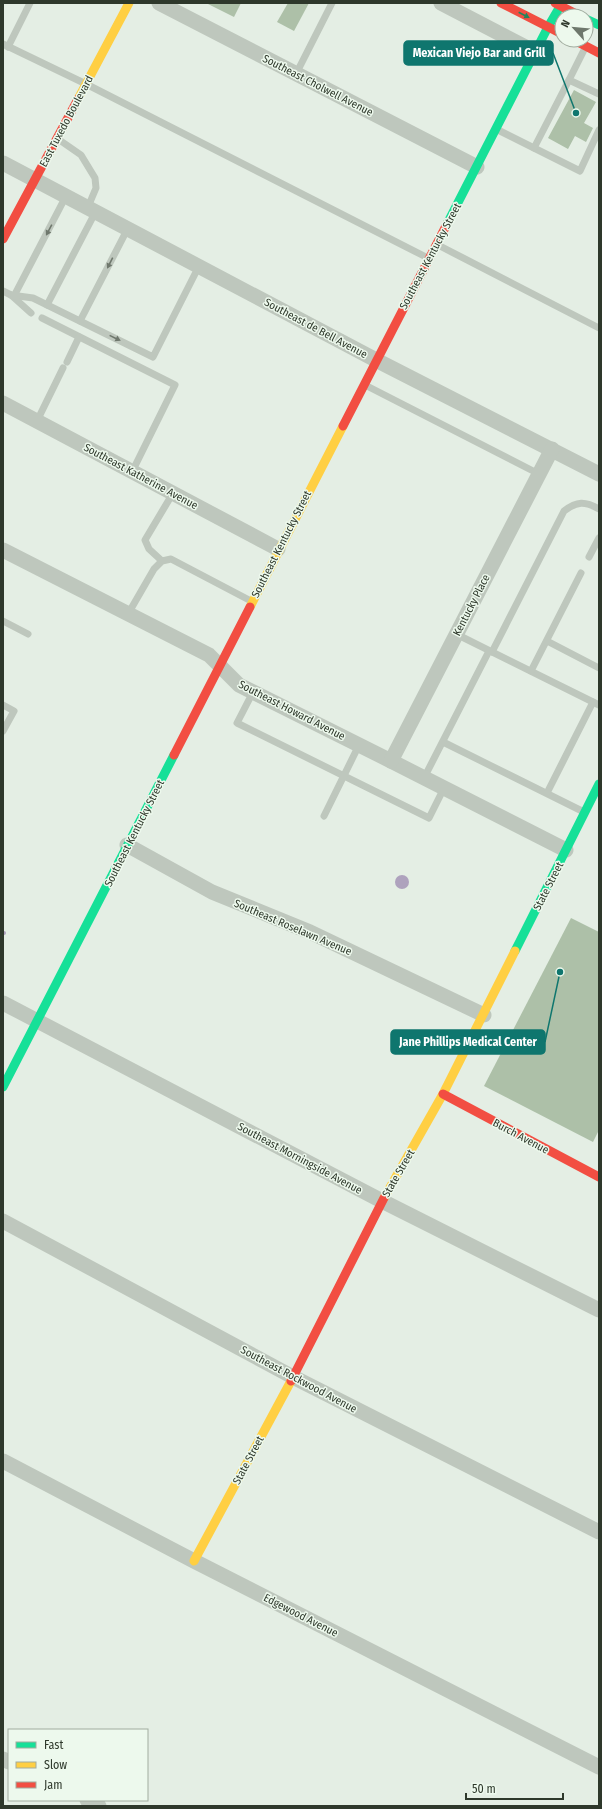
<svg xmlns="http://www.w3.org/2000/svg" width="602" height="1809" viewBox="0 0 602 1809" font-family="'Fira Sans Condensed',sans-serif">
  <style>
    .water { fill: #aea2bd }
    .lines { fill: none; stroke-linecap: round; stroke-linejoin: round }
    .stream { stroke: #aea2bd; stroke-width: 4 }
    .building { fill: #adc0a8 }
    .lane { stroke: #bec7bd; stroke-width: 7 }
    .street { stroke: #bec7bd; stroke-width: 15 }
    .fast { stroke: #16e098; stroke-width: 9 }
    .slow { stroke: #ffcf43; stroke-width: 9 }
    .jam { stroke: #f24e42; stroke-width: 9 }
    .oneway { fill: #23845c }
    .oneway2 { fill: #6f786d }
    .labels { text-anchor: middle; stroke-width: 3; stroke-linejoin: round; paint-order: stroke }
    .street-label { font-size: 11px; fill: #2e382b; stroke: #edf9ed }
    .leader { fill: none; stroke: #0f766e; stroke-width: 1.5 }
    .callout-dot { fill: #0f766e; stroke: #edf9ed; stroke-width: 1.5 }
    .callout { fill: #0f766e; stroke: #0f766e; stroke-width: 1.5 }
    .callout-label { font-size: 12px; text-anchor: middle; font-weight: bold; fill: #fff }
  </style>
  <rect width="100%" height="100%" fill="#e4eee4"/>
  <!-- water -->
  <circle class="water" cx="402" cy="882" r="7"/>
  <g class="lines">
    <!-- stream -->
    <path class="stream" d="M3,933H4"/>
  </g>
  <!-- building -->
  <g class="building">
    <path d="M206,3H241L234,17Z"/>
    <path d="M288,3H309L294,31L277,22Z"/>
    <path d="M574,90L596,102L584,123L593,128L586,142L575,136L568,149L548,138Z"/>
    <path d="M571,918L599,932V1130L593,1142L484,1086Z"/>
  </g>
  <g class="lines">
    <!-- lane -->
    <g class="lane">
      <path d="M3,44L86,84L428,258"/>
      <path d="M8,47L30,3"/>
      <path d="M585,48L569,80L599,94"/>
      <path d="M296,74L332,3"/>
      <path d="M496,129L580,171L599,130"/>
      <path d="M58,139L81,155L95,178L96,188L88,207"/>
      <path d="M534,148L569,80"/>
      <path d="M438,245L599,328"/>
      <path d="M3,291L11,295L33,298L153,357L199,266"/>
      <path d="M11,295L31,313"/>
      <path d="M14,296L66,196"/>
      <path d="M47,305L96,211"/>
      <path d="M42,318L175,385L132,472"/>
      <path d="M80,321L128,228"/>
      <path d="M67,362L79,337"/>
      <path d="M365,385L539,474"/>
      <path d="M37,421L63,368"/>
      <path d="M589,557L599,538"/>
      <path d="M162,561L149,549L145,540L173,493"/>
      <path d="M128,614L154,569L162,561L171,559L251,601"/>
      <path d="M3,621L28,634"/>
      <path d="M456,634L599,705"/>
      <path d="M547,641L599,668"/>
      <path d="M492,652L564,511C577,501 585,501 599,509"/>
      <path d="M531,671L581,573"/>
      <path d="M253,692L237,723L429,818L444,788"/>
      <path d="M3,705L14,711L3,731"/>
      <path d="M443,742L584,812"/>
      <path d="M424,778L489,651"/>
      <path d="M547,793L593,702"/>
      <path d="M324,816L359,745"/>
    </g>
    <!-- street -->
    <g class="street">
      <path d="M159,3L477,167"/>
      <path d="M441,3L535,52"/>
      <path d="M3,163L376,360L599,474"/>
      <path d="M3,403L278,549"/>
      <path d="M3,550L209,655L239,685L391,761L566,850"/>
      <path d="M391,761L552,449"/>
      <path d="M127,845L212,892L310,932L484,1015"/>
      <path d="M3,1003L382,1201L599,1310"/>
      <path d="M3,1221L293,1377L599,1532"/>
      <path d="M3,1461L194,1561L599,1767"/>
      <path d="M3,1759L9,1762"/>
      <path d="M87,1800L99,1806"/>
    </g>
    <!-- fast -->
    <g class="fast">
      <path d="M586,19L599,25"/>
      <path d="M447,224L548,27L562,3"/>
      <path d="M515,951L599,784"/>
      <path d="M3,1087L174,755"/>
    </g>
    <!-- slow -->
    <g class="slow">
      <path d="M78,99L129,3"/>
      <path d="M250,607L343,426"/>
      <path d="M384,1198L443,1094L515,951"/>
      <path d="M194,1561L291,1381"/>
    </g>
    <!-- jam -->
    <g class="jam">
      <path d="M501,3L562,34"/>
      <path d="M555,3L580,16"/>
      <path d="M574,40L599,53"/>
      <path d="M3,239L78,99"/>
      <path d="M343,426L447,224"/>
      <path d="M174,755L250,607"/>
      <path d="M443,1094L599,1177"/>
      <path d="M291,1381L384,1198"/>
    </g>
  </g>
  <!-- one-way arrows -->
  <defs><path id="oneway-solid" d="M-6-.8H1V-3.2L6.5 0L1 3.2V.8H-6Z"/></defs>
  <use class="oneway" href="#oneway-solid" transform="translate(524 15) rotate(27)"/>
  <g class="oneway2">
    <use href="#oneway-solid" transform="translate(49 230) rotate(118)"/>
    <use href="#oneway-solid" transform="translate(110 263) rotate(117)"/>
    <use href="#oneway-solid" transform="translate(115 338) rotate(26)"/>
  </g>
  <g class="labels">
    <!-- street labels -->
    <g class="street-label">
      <text transform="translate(318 85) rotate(27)" y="4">Southeast Cholwell Avenue</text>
      <text transform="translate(66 121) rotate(-62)" y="4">East Tuxedo Boulevard</text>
      <text transform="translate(430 256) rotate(-62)" y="4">Southeast Kentucky Street</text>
      <text transform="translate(316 328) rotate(28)" y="4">Southeast de Bell Avenue</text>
      <text transform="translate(141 476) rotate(28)" y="4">Southeast Katherine Avenue</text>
      <text transform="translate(281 544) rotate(-63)" y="4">Southeast Kentucky Street</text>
      <text transform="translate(471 605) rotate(-63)" y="4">Kentucky Place</text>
      <text transform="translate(292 710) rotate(27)" y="4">Southeast Howard Avenue</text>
      <text transform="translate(134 833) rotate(-63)" y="4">Southeast Kentucky Street</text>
      <text transform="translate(548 886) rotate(-63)" y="4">State Street</text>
      <text transform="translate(293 927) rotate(23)" y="4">Southeast Roselawn Avenue</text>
      <text transform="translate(521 1136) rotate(28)" y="4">Burch Avenue</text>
      <text transform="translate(300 1158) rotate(28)" y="4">Southeast Morningside Avenue</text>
      <text transform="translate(398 1173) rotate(-60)" y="4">State Street</text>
      <text transform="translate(299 1379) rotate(28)" y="4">Southeast Rockwood Avenue</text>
      <text transform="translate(248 1460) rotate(-62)" y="4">State Street</text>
      <text transform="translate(301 1615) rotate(27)" y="4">Edgewood Avenue</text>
    </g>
  </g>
  <!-- callouts -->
  <path class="leader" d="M576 113L553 53M560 972L545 1042"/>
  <g class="callout-dot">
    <circle cx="576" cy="113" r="4"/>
    <circle cx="560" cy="972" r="4"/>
  </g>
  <g class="callout">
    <rect x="404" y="41" width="149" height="24" rx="4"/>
    <rect x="391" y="1030" width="154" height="24" rx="4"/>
  </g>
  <g class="callout-label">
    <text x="479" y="57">Mexican Viejo Bar and Grill</text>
    <text x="468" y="1046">Jane Phillips Medical Center</text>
  </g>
  <!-- border -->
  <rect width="602" height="1809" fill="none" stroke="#2e382b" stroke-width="8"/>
  <!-- legend -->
  <rect x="8" y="1729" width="140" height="72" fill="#edf9ed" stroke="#a1ac9f"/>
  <rect x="16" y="1742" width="20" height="6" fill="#16e098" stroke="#a1ac9f"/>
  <text x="44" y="1749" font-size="12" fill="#2e382b">Fast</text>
  <rect x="16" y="1762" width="20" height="6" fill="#ffcf43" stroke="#a1ac9f"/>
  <text x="44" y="1769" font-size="12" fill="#2e382b">Slow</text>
  <rect x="16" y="1782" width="20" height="6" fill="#f24e42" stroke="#a1ac9f"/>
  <text x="44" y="1789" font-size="12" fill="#2e382b">Jam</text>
  <!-- north arrow -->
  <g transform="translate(574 28) rotate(297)"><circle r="19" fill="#edf9ed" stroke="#a1ac9f"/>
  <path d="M0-3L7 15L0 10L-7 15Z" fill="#6e786c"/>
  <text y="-6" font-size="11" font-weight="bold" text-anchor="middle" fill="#2e382b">N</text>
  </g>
  <!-- scale -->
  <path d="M466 1793v6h97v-6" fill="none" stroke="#2e382b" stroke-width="2"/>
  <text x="472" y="1793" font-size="12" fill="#2e382b" stroke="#edf9ed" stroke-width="3" paint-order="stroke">50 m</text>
</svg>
